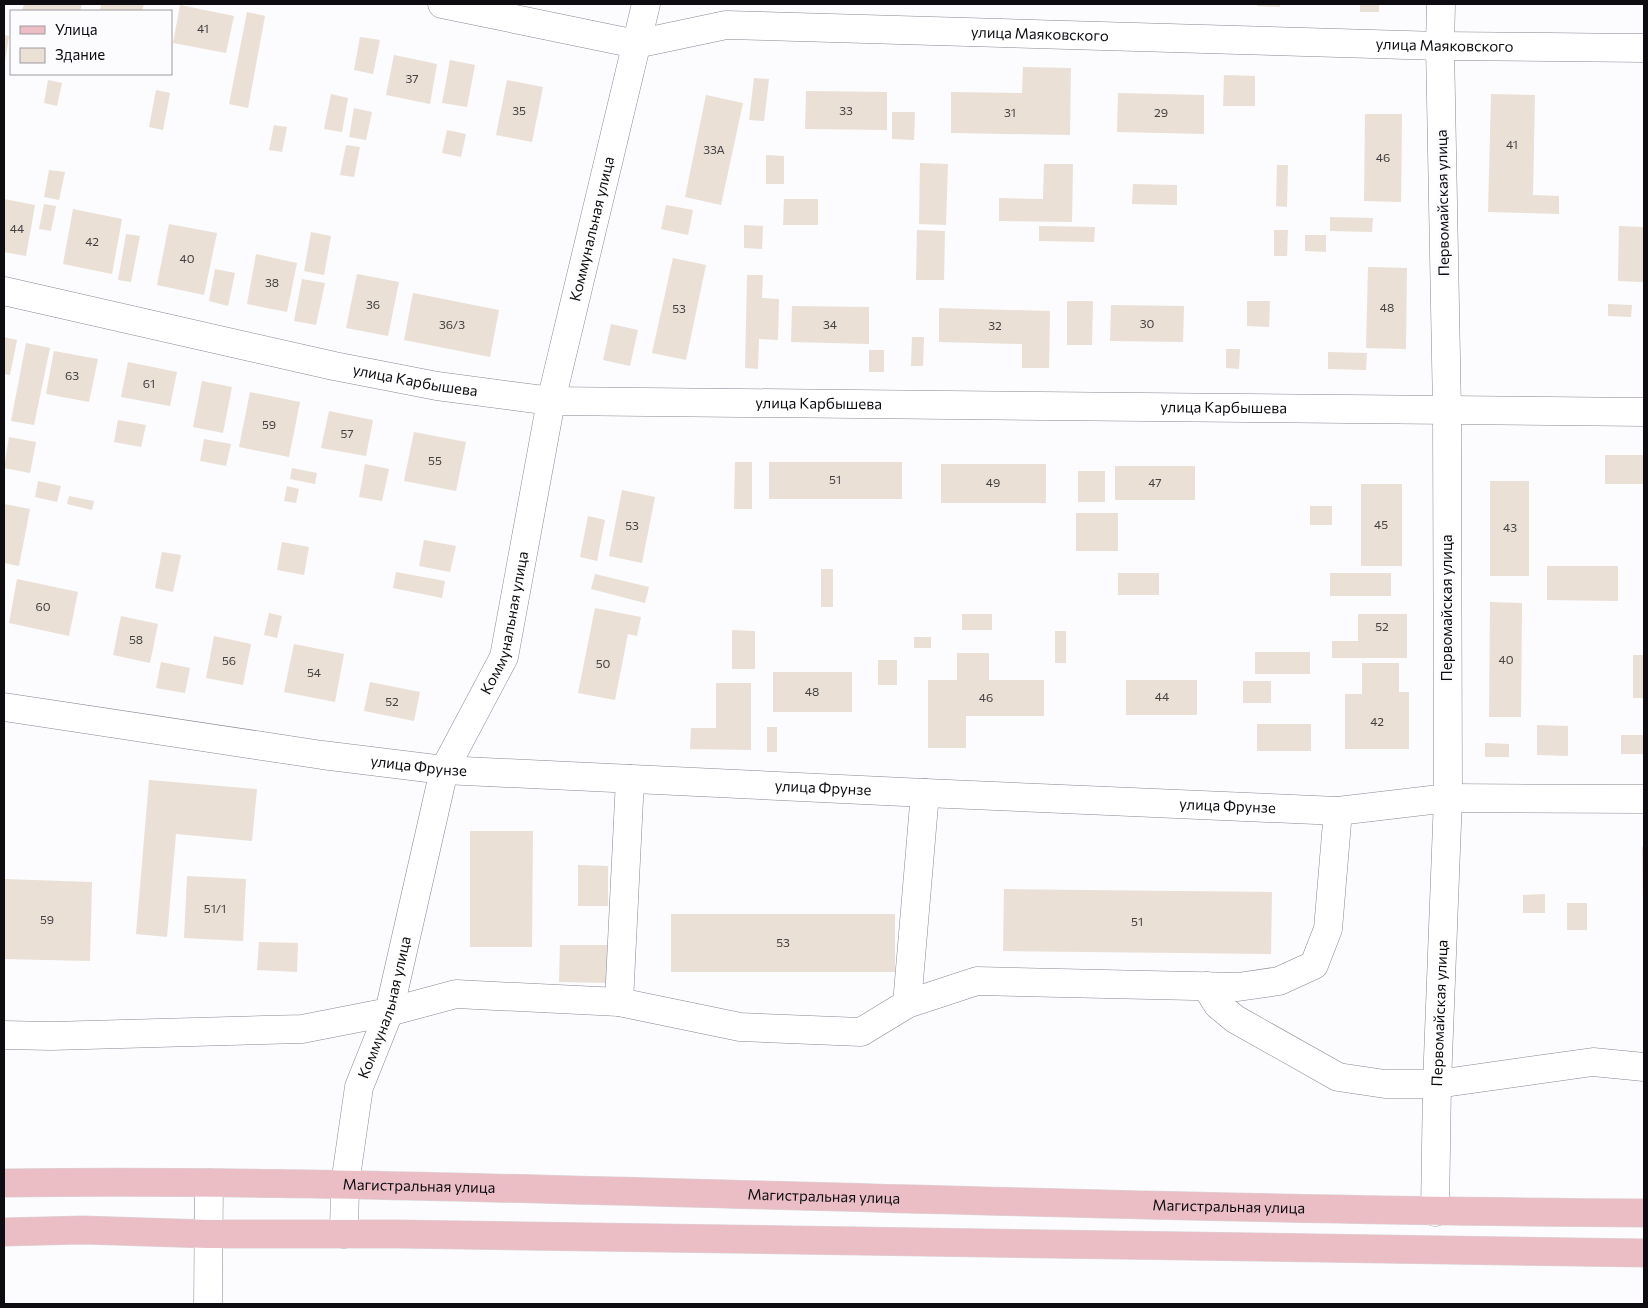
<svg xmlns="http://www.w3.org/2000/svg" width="1648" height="1308" viewBox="0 0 1648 1308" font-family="Commissioner,sans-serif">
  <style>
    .building { fill: #eae0d5 }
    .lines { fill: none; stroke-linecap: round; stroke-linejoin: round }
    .minor-casing { stroke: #8b8794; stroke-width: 29 }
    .major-casing { stroke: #d8d8d9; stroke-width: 29 }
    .minor { stroke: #fff; stroke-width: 28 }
    .major { stroke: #ebbec6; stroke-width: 28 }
    .labels { text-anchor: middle; stroke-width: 5; stroke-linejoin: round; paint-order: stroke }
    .number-label { font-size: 12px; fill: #454142 }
    .street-label { font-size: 15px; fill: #0e0c11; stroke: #fcfbfe }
  </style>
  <rect width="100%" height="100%" fill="#fcfbfe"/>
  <!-- building -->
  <g class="building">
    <path d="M24,4H82L80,11H22Z"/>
    <path d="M101,4H144L142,11H100Z"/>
    <path d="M1257,4H1280V7L1257,6Z"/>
    <rect x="1360" y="4" width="19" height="8"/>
    <path d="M180,5L234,16L226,53L173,43Z"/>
    <path d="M247,12L265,16L248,108L229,104Z"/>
    <path d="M4,35L9,36L5,61H4Z"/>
    <path d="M360,37L380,40L373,74L354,70Z"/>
    <path d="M394,55L437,64L430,104L386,95Z"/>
    <path d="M450,60L475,65L467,107L442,103Z"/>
    <path d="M1023,67L1071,68L1070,135L951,133V92L1022,93Z"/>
    <path d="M1224,75L1255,76V106H1223Z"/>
    <path d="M754,78L769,79L764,121L749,120Z"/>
    <path d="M48,80L62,83L57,106L44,103Z"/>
    <path d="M507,80L543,87L532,142L496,135Z"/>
    <path d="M156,90L170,93L163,130L149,127Z"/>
    <path d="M806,91L887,92V130L805,129Z"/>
    <path d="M1118,93L1204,95V134L1117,132Z"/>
    <path d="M331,94L348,98L342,132L324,129Z"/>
    <path d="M1491,94L1535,95L1533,195L1559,196V214L1488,212Z"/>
    <path d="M706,95L743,103L721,205L685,197Z"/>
    <path d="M354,108L372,112L366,140L349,137Z"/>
    <path d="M892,112H915L914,140L892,139Z"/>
    <path d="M1365,114H1402L1401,202L1364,201Z"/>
    <path d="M274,125L287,127L282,152L269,150Z"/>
    <path d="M447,130L466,134L461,157L442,153Z"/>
    <path d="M346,145L360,147L354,177L340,175Z"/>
    <path d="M766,155L784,156V184H766Z"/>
    <path d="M920,163L948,164L946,225L919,224Z"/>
    <path d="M1044,164H1073L1072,222L999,221V198L1043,199Z"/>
    <path d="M1277,165H1288L1287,207L1276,206Z"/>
    <path d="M49,170L65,172L59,200L44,197Z"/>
    <path d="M1133,184L1177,185V205L1132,204Z"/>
    <path d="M4,199L35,205L26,256L4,252Z"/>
    <path d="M784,199H818V225H783Z"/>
    <path d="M44,204L56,206L51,231L39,229Z"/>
    <path d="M666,205L693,210L688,235L661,229Z"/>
    <path d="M73,209L122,219L112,274L63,264Z"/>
    <path d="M1330,217L1373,218L1372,232L1330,231Z"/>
    <path d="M169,224L217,233L204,295L157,285Z"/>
    <path d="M744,225L763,226L762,249L744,248Z"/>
    <path d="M1039,226L1095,227L1094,242L1039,241Z"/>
    <path d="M1619,226L1644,227V282L1618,281Z"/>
    <path d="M917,230L945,231L944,280H916Z"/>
    <path d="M1274,230H1288L1287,256H1274Z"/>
    <path d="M311,232L331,236L324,275L304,271Z"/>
    <path d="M126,234L140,236L131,282L118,280Z"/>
    <path d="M1305,235H1326V252L1305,251Z"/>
    <path d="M256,254L297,263L287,312L247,304Z"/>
    <path d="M673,258L706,265L686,360L652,353Z"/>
    <path d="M1368,267L1407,268L1406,349L1366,348Z"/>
    <path d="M215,269L235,273L228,306L209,301Z"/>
    <path d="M357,274L399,282L388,336L346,328Z"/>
    <path d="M747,275H763L762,298L779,299L778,340L759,339L758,369L745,368Z"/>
    <path d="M302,279L325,283L316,325L294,321Z"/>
    <path d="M413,293L499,310L490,357L404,340Z"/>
    <path d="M1067,301H1093L1092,345H1067Z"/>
    <path d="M1247,301H1270L1269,327L1247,326Z"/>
    <path d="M1608,304L1632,305L1631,317L1608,316Z"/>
    <path d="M1111,305L1184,306L1183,342L1110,341Z"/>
    <path d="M792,306L869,307V344L791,342Z"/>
    <path d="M939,308L1050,311L1049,368H1022V344L939,342Z"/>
    <path d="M611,324L638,330L630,366L603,360Z"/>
    <path d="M4,337L17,340L10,375L4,374Z"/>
    <path d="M912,337H924L923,366H911Z"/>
    <path d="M26,343L50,348L34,425L11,421Z"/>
    <path d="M1226,349H1240L1239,369L1226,368Z"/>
    <rect x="869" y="350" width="15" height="22"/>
    <path d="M54,351L98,359L89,402L46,394Z"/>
    <path d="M1328,352L1367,353L1366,370L1328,369Z"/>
    <path d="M128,362L177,372L170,406L121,397Z"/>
    <path d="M202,381L232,387L223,433L193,427Z"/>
    <path d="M250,392L300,402L289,457L239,447Z"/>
    <path d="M329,411L373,420L366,456L321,448Z"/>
    <path d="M118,420L146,425L141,447L114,442Z"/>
    <path d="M414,432L466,442L456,491L404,481Z"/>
    <path d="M9,437L36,442L30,473L4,468Z"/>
    <path d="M204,439L231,444L226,466L200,461Z"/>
    <rect x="1605" y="455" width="39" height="29"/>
    <path d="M735,462H752V509H734Z"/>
    <rect x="769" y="462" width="133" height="37"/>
    <path d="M365,464L389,469L382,501L359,497Z"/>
    <rect x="941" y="464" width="105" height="39"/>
    <rect x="1115" y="466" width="80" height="34"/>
    <path d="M292,468L317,473L315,484L290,479Z"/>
    <rect x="1078" y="471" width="27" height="31"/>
    <path d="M38,481L61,486L57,502L35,497Z"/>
    <rect x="1490" y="481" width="39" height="95"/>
    <rect x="1361" y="484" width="41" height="82"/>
    <path d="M287,486L299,489L296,503L284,501Z"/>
    <path d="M622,490L655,497L642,563L609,556Z"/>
    <path d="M69,496L94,501L92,510L67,504Z"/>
    <path d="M4,504L30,509L19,566L4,563Z"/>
    <rect x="1310" y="506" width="22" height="19"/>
    <rect x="1076" y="513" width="42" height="38"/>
    <path d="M588,516L605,520L597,561L580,557Z"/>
    <path d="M424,540L456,546L450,572L419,566Z"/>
    <path d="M282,542L309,547L304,575L277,570Z"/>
    <path d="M162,552L181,555L173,592L155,588Z"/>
    <path d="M1547,566H1618V601L1547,600Z"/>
    <rect x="821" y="569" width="12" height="38"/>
    <path d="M396,572L445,581L442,598L393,588Z"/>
    <rect x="1118" y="573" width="41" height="22"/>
    <rect x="1330" y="573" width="61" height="23"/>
    <path d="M595,574L649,587L645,603L591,589Z"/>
    <path d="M17,579L78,592L69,636L9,623Z"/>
    <path d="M1490,602L1522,603L1521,717H1489Z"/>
    <path d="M595,608L641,617L637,636L628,634L615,700L578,693Z"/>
    <path d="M269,613L282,616L277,638L264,635Z"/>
    <rect x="962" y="614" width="30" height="16"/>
    <path d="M1358,614H1407V658H1332V641H1358Z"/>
    <path d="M121,616L158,624L150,663L113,655Z"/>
    <path d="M732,630L755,631V669H732Z"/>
    <rect x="1055" y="631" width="11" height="32"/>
    <path d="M214,636L251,644L243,685L206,678Z"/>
    <rect x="914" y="637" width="17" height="11"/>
    <path d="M294,644L344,654L335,702L284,692Z"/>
    <rect x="1255" y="652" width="55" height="22"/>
    <path d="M957,653H989V680H1044V716H966V748H928V680H957Z"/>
    <rect x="1633" y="655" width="11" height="43"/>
    <rect x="878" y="660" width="19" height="25"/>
    <path d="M161,662L190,668L185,693L156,688Z"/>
    <path d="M1362,663H1399V692H1409V749H1345V694H1362Z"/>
    <rect x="773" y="672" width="79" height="40"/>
    <rect x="1126" y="680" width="71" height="35"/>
    <rect x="1243" y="681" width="28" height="22"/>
    <path d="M370,682L420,692L414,721L364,711Z"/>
    <path d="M716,683H751V750L690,749L691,728H716Z"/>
    <rect x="1257" y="724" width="54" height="27"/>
    <path d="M1537,725L1568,726V756L1537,755Z"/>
    <rect x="767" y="727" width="10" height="25"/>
    <rect x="1621" y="735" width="23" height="19"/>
    <path d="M1485,743L1509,744V757H1485Z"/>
    <path d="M149,780L257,789L252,841L176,834L167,937L136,934Z"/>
    <path d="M470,831H533L532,947H470Z"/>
    <path d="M1642,847H1644V905H1643Z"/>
    <path d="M578,865L608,866V906H578Z"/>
    <path d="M187,876L246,879L243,941L184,938Z"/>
    <path d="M4,879L92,882L90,961L4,959Z"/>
    <path d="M1004,889L1272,892L1271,954L1003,951Z"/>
    <path d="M1545,894V913H1523V895Z"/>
    <rect x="1567" y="903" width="20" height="27"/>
    <rect x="671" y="914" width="224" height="58"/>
    <path d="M259,942L298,943L297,972L257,970Z"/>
    <path d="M560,945H608V983L559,982Z"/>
  </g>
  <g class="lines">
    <!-- minor casing -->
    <g class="minor-casing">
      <g id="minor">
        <path id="s1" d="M442,4L636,44L726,25L1440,46L1644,48"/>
        <path id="s2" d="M4,291L334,366L437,386L551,401L1644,412"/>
        <path id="s3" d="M4,707L322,755L444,770L925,793L1338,811L1448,798L1644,799"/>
        <path d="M1206,986L1218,1005L1235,1019L1338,1077L1385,1084H1437L1593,1062L1644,1067"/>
        <path d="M619,1002L630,779"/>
        <path d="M907,1004L925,793"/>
        <path d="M4,1035L51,1036L302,1029L389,1012L456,994L619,1002L740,1027L861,1032L907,1004L977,981L1238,987L1279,981L1314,965L1328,929L1338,811"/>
        <path id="s4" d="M1435,1212L1437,1084L1448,798L1447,410L1440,46L1441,4"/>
        <path id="s5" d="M344,1234L345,1184L359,1087L389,1012L444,770L504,657L551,401L646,4"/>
        <path d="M208,1304L209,1183"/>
      </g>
    </g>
    <!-- major casing -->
    <g class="major-casing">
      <g id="major">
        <path id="s6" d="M4,1183C207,1180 411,1186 614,1191C957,1200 1301,1211 1644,1213"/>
        <path d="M4,1232L83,1230L208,1234H398L1644,1253"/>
      </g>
    </g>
    <!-- minor -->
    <use href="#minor" class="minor"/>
    <!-- major -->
    <use href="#major" class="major"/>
  </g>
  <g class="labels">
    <!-- number labels -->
    <g class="number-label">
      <text x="203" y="33">41</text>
      <text x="412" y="83">37</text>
      <text x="519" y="115">35</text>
      <text x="846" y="115">33</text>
      <text x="1010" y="117">31</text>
      <text x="1161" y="117">29</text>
      <text x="1512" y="149">41</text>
      <text x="714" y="154">33А</text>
      <text x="1383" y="162">46</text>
      <text x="17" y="233">44</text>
      <text x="92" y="246">42</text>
      <text x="187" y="263">40</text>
      <text x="272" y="287">38</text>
      <text x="373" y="309">36</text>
      <text x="1387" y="312">48</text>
      <text x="679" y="313">53</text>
      <text x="1147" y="328">30</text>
      <text x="452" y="329">36/3</text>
      <text x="830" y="329">34</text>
      <text x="995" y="330">32</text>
      <text x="72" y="380">63</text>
      <text x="149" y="388">61</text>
      <text x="269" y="429">59</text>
      <text x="347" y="438">57</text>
      <text x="435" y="465">55</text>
      <text x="835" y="484">51</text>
      <text x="993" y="487">49</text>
      <text x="1155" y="487">47</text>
      <text x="1381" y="529">45</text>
      <text x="632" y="530">53</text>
      <text x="1510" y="532">43</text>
      <text x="43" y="611">60</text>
      <text x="1382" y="631">52</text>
      <text x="136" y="644">58</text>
      <text x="1506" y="664">40</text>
      <text x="229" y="665">56</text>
      <text x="603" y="668">50</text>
      <text x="314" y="677">54</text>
      <text x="812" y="696">48</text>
      <text x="1162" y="701">44</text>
      <text x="986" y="702">46</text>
      <text x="392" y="706">52</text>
      <text x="1377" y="726">42</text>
      <text x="215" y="913">51/1</text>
      <text x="47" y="924">59</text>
      <text x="1137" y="926">51</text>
      <text x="783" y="947">53</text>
    </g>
    <!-- street labels -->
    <g class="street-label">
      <text dy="5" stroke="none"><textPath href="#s1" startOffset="604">улица Маяковского</textPath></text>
      <text dy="5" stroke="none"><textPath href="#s1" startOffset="1009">улица Маяковского</textPath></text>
      <text transform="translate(1443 203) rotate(-91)" y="5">Первомайская улица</text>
      <text dy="5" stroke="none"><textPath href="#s5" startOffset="1042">Коммунальная улица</textPath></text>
      <text dy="5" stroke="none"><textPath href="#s2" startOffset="421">улица Карбышева</textPath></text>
      <text dy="5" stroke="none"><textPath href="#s2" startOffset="826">улица Карбышева</textPath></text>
      <text dy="5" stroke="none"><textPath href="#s2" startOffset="1231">улица Карбышева</textPath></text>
      <text transform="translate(1447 608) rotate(-90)" y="5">Первомайская улица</text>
      <text dy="5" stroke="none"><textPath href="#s5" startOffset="638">Коммунальная улица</textPath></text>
      <text dy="5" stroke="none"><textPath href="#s3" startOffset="419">улица Фрунзе</textPath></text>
      <text dy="5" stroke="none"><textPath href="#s3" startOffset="824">улица Фрунзе</textPath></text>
      <text dy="5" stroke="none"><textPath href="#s3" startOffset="1229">улица Фрунзе</textPath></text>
      <text dy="5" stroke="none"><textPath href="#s5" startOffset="232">Коммунальная улица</textPath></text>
      <text dy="5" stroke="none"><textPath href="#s4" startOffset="199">Первомайская улица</textPath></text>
      <text dy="5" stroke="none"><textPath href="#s6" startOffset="415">Магистральная улица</textPath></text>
      <text dy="5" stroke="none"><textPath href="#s6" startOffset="820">Магистральная улица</textPath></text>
      <text dy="5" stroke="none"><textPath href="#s6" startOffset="1225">Магистральная улица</textPath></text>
    </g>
  </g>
  <!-- border -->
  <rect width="1648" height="1308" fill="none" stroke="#0e0c11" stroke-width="10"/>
  <!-- legend -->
  <rect x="10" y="10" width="162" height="65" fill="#fcfbfe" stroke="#9d9b9f"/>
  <rect x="20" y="26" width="25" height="8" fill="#ebbec6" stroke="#9d9b9f"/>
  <text x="55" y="35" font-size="15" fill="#0e0c11">Улица</text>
  <rect x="20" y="48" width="25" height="15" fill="#eae0d5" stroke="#9d9b9f"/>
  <text x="55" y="60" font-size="15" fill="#0e0c11">Здание</text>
</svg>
